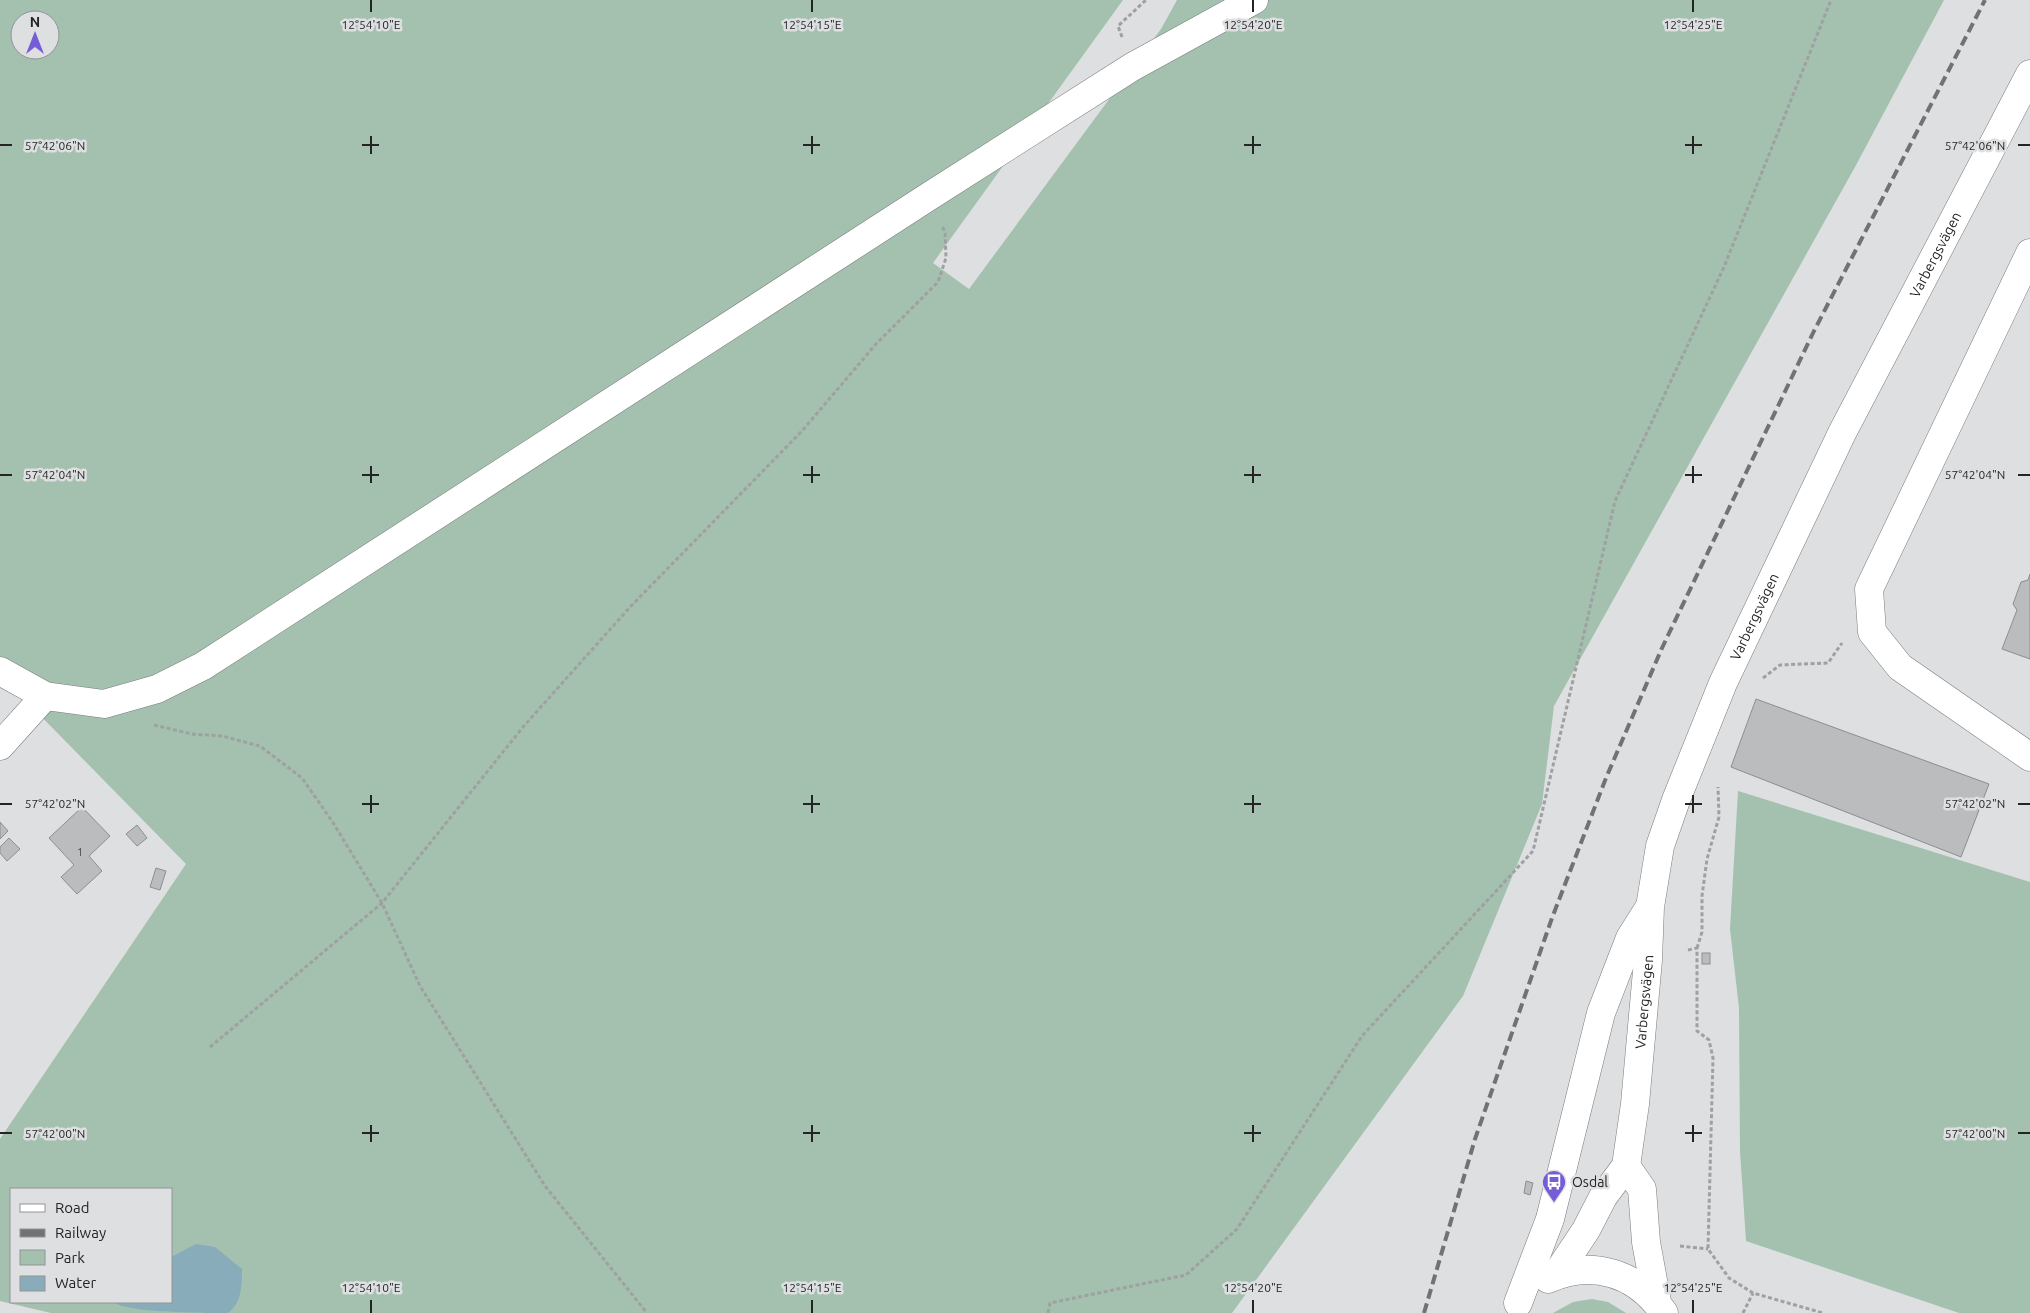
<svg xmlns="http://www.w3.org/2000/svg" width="2030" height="1313" viewBox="0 0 2030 1313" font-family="Ubuntu,sans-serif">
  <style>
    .green { fill: #a3c1ae; fill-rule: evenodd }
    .water { fill: #89acba }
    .building { fill: #bbbcbe; stroke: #8c8e8f }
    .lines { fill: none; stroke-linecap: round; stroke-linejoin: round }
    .minor-casing { stroke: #7a7c7d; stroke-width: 29 }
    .major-casing { stroke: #7a7c7d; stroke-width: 29 }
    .path { stroke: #9fa0a2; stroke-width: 3; stroke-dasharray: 4 2.5; stroke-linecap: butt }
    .minor { stroke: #fff; stroke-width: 28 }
    .major { stroke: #fff; stroke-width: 28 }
    .rail { stroke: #717273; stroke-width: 4; stroke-dasharray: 10 5; stroke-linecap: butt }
    .ticks { fill: none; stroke: #242425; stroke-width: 2 }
    .labels { text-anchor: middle; stroke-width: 5; stroke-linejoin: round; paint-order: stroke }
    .number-label { font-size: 11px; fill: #4a4a4b }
    .street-label { font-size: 14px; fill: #242425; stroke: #dedfe1 }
    .poi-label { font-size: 14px; fill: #242425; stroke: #dedfe1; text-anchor: start }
    .ticks-label { font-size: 12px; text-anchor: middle; fill: #242425; stroke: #dedfe1; stroke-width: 5; stroke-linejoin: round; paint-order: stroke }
  </style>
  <rect width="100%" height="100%" fill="#dedfe1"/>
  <!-- green -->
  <g class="green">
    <path d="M0,0H1123L933,263L969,289L1161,29L1177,0H1944L1855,167L1554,706L1542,804L1463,996L1232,1313H51L0,1301V1139L186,864L27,702L0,688ZM20,20H50V50H20ZM11,1189H171V1302H11Z"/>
    <path d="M1738,791L2030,882V1313H1959L1746,1241L1740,1151L1739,1008L1730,929Z"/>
    <path d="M1592,1299L1608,1302L1626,1313H1553L1573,1302Z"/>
  </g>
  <!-- water -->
  <path class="water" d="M196,1244L215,1247L242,1269C242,1284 242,1303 228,1313C207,1313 125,1313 114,1302H171V1257Z"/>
  <!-- building -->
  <g class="building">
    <path d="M2030,574V659L2002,649L2017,610L2013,604L2021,582L2028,580Z"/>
    <path d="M1756,699L1989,784L1961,857L1731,767Z"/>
    <path d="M82,807L110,836L89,856L102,871L77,894L61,877L74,865L49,838Z"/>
    <path d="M0,822L8,831L0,839Z"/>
    <path d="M137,825L147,838L137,846L126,834Z"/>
    <path d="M9,838L20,849L7,861L0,853V847Z"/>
    <path d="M156,868L166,871L160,890L150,887Z"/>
    <rect x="1702" y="953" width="8" height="11"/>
    <path d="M1526,1181L1533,1183L1530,1195L1524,1193Z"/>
  </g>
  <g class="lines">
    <!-- minor casing -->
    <g class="minor-casing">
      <g id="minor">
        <path d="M2030,253L1869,589L1872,632L1900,667L2030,757"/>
        <path d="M0,671L45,696L104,704L157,689L203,666L928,197L1132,67L1254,0"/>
        <path d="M0,746L45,696"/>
      </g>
    </g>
    <!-- major casing -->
    <g class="major-casing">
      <g id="major">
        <path d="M1626,1166L1642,1189L1646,1242L1657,1302"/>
        <path id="s1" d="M1556,1275L1586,1230L1603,1197L1626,1166L1635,1104L1648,960L1650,907L1660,846L1676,800L1723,683L1842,433L2030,74"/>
        <path d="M1548,1279C1592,1259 1637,1273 1664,1313"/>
        <path d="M1518,1303L1550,1219L1601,1013L1630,938L1649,908"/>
      </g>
    </g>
    <!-- path -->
    <g class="path">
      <path d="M1122,37L1118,26L1146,0"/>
      <path d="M1763,678L1780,665L1828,663L1842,643"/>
      <path d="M154,725L192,734L222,736L260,746L302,778L332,821L382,903L420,986L545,1186L647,1313"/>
      <path d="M1697,948L1702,932V896L1707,859L1719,817L1718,787"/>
      <path d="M1688,950L1697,948V1031L1709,1040L1713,1058L1708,1249L1729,1278L1753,1293L1823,1313"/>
      <path d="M210,1047L382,903L523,727L631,606L802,431L876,344L938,282L946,258L945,232L942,226"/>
      <path d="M1680,1246L1708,1249"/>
      <path d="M1048,1313L1050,1303L1186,1275L1237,1229L1362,1036L1533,851L1615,501L1724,267L1831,0"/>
      <path d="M1743,1313L1753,1293"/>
    </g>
    <!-- minor -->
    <use href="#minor" class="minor"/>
    <!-- major -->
    <use href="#major" class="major"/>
    <!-- rail -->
    <path class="rail" d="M1424,1313L1475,1139L1552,918L1606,778L1662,648L1814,331L1985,0"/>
  </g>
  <!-- ticks -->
  <path class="ticks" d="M371,0V12M812,0V12M1253,0V12M1693,0V12M371,136V154M812,136V154M1253,136V154M1693,136V154M0,145H12M362,145H379M803,145H820M1244,145H1261M1685,145H1702M2018,145H2030M371,466V483M812,466V483M1253,466V483M1693,466V483M0,475H12M362,475H379M803,475H820M1244,475H1261M1685,475H1702M2018,475H2030M371,795V813M812,795V813M1253,795V813M1693,795V813M0,804H12M362,804H379M803,804H820M1244,804H1261M1685,804H1702M2018,804H2030M371,1125V1142M812,1125V1142M1253,1125V1142M1693,1125V1142M0,1133H12M362,1133H379M803,1133H820M1244,1133H1261M1685,1133H1702M2018,1133H2030M371,1300V1313M812,1300V1313M1253,1300V1313M1693,1300V1313"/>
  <!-- icons -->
  <defs>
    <g id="bus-pin" transform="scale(1.25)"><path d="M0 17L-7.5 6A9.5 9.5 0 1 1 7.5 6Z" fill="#745dd7" stroke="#dedfe1"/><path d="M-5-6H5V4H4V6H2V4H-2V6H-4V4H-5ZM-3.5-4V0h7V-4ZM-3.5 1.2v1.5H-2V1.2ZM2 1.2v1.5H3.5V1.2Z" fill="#fff"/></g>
  </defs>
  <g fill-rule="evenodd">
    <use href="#bus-pin" x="1554" y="1182"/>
  </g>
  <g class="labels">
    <!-- number labels -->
    <g class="number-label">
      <text x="80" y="856">1</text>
    </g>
    <!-- street labels -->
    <g class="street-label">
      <text dy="5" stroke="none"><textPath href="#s1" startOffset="1105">Varbergsvägen</textPath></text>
      <text dy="5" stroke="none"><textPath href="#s1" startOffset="700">Varbergsvägen</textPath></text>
      <text dy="5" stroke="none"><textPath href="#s1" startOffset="295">Varbergsvägen</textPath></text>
    </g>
    <!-- poi labels -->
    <g class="poi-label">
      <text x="1572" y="1187">Osdal</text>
    </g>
  </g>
  <g class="ticks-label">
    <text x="371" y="29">12°54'10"E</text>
    <text x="812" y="29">12°54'15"E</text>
    <text x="1253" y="29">12°54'20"E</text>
    <text x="1693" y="29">12°54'25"E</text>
    <text x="55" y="150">57°42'06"N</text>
    <text x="1975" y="150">57°42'06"N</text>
    <text x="55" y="479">57°42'04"N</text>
    <text x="1975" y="479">57°42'04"N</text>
    <text x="55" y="808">57°42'02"N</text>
    <text x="1975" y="808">57°42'02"N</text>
    <text x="55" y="1138">57°42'00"N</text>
    <text x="1975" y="1138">57°42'00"N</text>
    <text x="371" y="1292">12°54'10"E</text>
    <text x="812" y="1292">12°54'15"E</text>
    <text x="1253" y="1292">12°54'20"E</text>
    <text x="1693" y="1292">12°54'25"E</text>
  </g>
  <!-- legend -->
  <rect x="10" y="1188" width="162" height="115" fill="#dedfe1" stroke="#949496"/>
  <rect x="20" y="1204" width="25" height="8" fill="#ffffff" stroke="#949496"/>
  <text x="55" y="1213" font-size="15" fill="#242425">Road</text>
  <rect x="20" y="1229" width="25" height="8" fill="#717273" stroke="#949496"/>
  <text x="55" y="1238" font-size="15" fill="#242425">Railway</text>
  <rect x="20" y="1250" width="25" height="15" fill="#a3c1ae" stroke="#949496"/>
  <text x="55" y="1263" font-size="15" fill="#242425">Park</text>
  <rect x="20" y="1276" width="25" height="15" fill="#89acba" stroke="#949496"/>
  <text x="55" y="1288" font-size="15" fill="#242425">Water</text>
  <!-- north arrow -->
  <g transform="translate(35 35)"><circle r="24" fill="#dedfe1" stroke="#949496"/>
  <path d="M0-4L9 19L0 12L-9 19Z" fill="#745dd7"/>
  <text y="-8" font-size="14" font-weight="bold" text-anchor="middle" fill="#242425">N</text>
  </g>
</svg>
